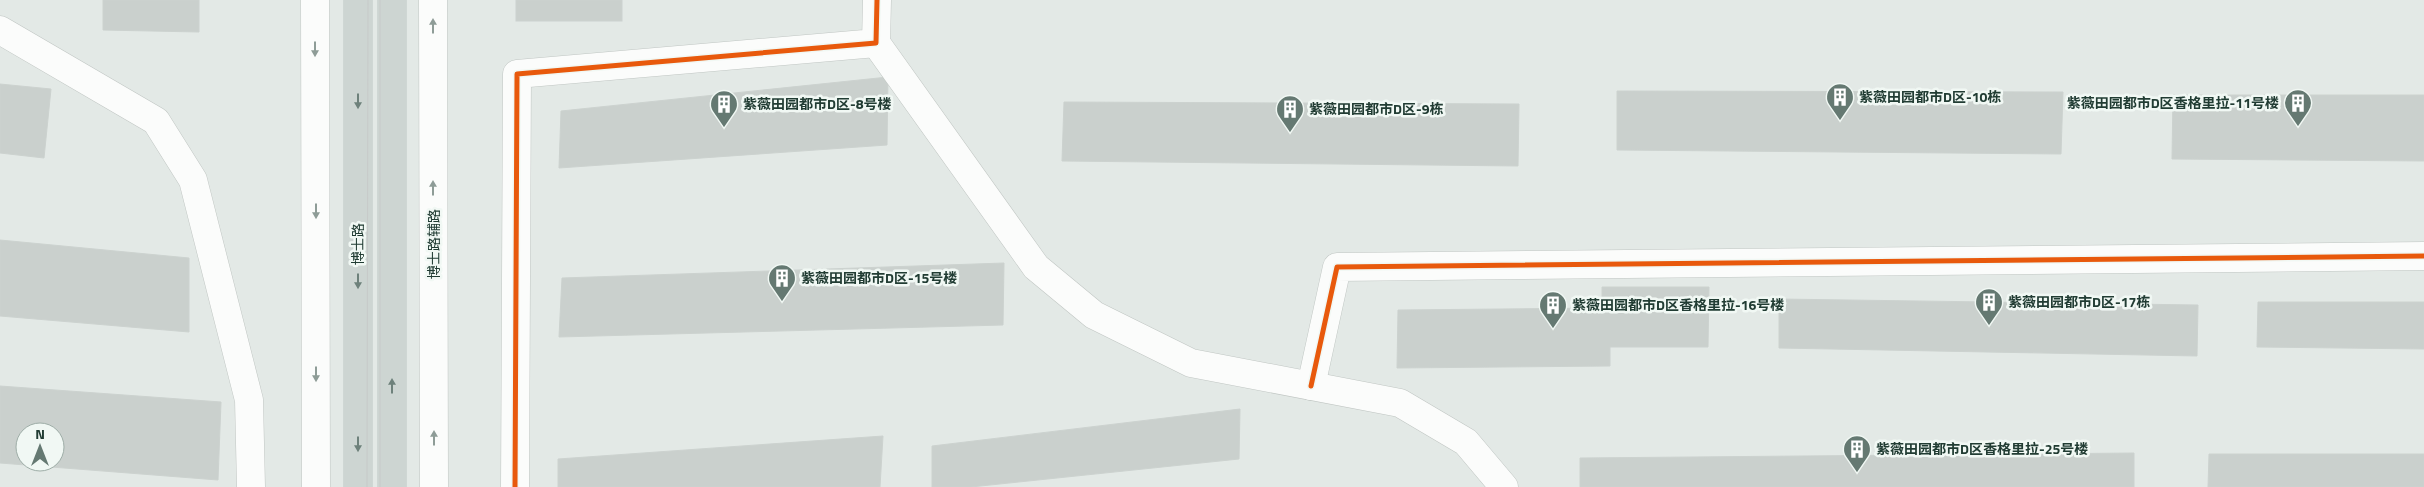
<svg xmlns="http://www.w3.org/2000/svg" width="2424" height="487" viewBox="0 0 2424 487" font-family="'Titillium Web','Noto Sans SC',sans-serif">
  <style>
    .building { fill: #cad0cd; stroke: #ccd2cf; fill-rule: evenodd }
    .lines { fill: none; stroke-linecap: round; stroke-linejoin: round }
    .minor-casing { stroke: #c0c6c3; stroke-width: 29 }
    .major-casing { stroke: #bcc5c2; stroke-width: 29 }
    .minor { stroke: #fbfcfb; stroke-width: 28 }
    .major { stroke: #cdd5d2; stroke-width: 28 }
    .tram { stroke: #c7cac9; stroke-width: 1 }
    .cycleway-casing { stroke: #f1f8f4; stroke-width: 8 }
    .cycleway { stroke: #e8590c; stroke-width: 5 }
    .oneway { fill: #8e9c97 }
    .oneway2 { fill: #6e817b }
    .labels { text-anchor: middle; stroke-width: 5; stroke-linejoin: round; paint-order: stroke }
    .poi-label { font-size: 14px; font-weight: bold; fill: #213c33; stroke: #f1f8f4; text-anchor: start }
    .street-label { font-size: 14px; fill: #213c33; stroke: #f1f8f4 }
  </style>
  <rect width="100%" height="100%" fill="#e3e9e6"/>
  <!-- building -->
  <g class="building">
    <path d="M103,0H199V32L103,30Z"/>
    <rect x="516" y="0" width="106" height="21"/>
    <path d="M888,77L887,145L559,168L561,111Z"/>
    <path d="M0,84L51,89L44,158L0,153Z"/>
    <path d="M1617,91L2063,92L2061,154L1617,150Z"/>
    <path d="M2173,95H2424V161L2172,159Z"/>
    <path d="M1064,102L1519,104L1518,166L1062,161Z"/>
    <path d="M0,240L189,258V332L0,316Z"/>
    <path d="M1004,263L1003,325L559,337L562,278Z"/>
    <path d="M1602,287H1709L1708,347H1610V366L1397,368L1398,310L1602,308Z"/>
    <path d="M1779,299L2198,305L2197,356L1779,348Z"/>
    <path d="M2258,302H2424V349L2257,347Z"/>
    <path d="M0,386L221,402L218,480L0,463ZM25,432H55V462H25Z"/>
    <path d="M1240,409L1239,459L971,487H932V446Z"/>
    <path d="M883,436L880,487H558V459Z"/>
    <path d="M2134,453V487H1580V458Z"/>
    <path d="M2209,454H2424V487H2208Z"/>
  </g>
  <g class="lines">
    <!-- minor casing -->
    <g class="minor-casing">
      <g id="minor">
        <path d="M315,0L316,487"/>
        <path d="M433,0L434,487"/>
        <path d="M0,30L156,121L193,180L249,400L251,487"/>
        <path d="M876,43L1036,267L1094,315L1191,363L1400,403L1466,442L1504,487"/>
        <path d="M1311,386L1337,267L2424,256"/>
        <path d="M515,487L517,74L876,43L877,0"/>
      </g>
    </g>
    <!-- major casing -->
    <g class="major-casing">
      <g id="major">
        <path d="M392,0V487"/>
        <path d="M358,487V0"/>
      </g>
    </g>
    <!-- minor -->
    <use href="#minor" class="minor"/>
    <!-- major -->
    <use href="#major" class="major"/>
    <!-- tram -->
    <g class="tram">
      <path d="M380,0V487"/>
      <path d="M367,487L368,0"/>
    </g>
    <!-- cycleway casing -->
    <g class="cycleway-casing">
      <g id="cycleway">
        <path d="M1311,386L1337,267L2424,256"/>
        <path d="M515,487L517,74L876,43L877,0"/>
      </g>
    </g>
    <!-- cycleway -->
    <use href="#cycleway" class="cycleway"/>
  </g>
  <!-- one-way arrows -->
  <defs><path id="oneway-solid" d="M-6-.8H1V-3.2L6.5 0L1 3.2V.8H-6Z" transform="scale(1.25)"/></defs>
  <g class="oneway">
    <use href="#oneway-solid" transform="translate(433 26) rotate(-90)"/>
    <use href="#oneway-solid" transform="translate(315 49) rotate(90)"/>
    <use href="#oneway-solid" transform="translate(433 188) rotate(-90)"/>
    <use href="#oneway-solid" transform="translate(316 211) rotate(90)"/>
    <use href="#oneway-solid" transform="translate(316 374) rotate(90)"/>
    <use href="#oneway-solid" transform="translate(434 438) rotate(-90)"/>
  </g>
  <g class="oneway2">
    <use href="#oneway-solid" transform="translate(358 101) rotate(90)"/>
    <use href="#oneway-solid" transform="translate(358 281) rotate(90)"/>
    <use href="#oneway-solid" transform="translate(392 386) rotate(-90)"/>
    <use href="#oneway-solid" transform="translate(358 444) rotate(90)"/>
  </g>
  <!-- icons -->
  <defs>
    <g id="building-pin" transform="scale(1.4375)"><path d="M0 17L-7.5 6A9.5 9.5 0 1 1 7.5 6Z" fill="#657972" stroke="#f1f8f4"/><path d="M-4-6H4V6H1V3H-1V6H-4ZM-2.5-4.3h1.7v1.8h-1.7ZM.8-4.3h1.7v1.8H.8ZM-2.5-1h1.7V.8h-1.7ZM.8-1h1.7V.8H.8Z" fill="#fff"/></g>
  </defs>
  <g fill-rule="evenodd">
    <use href="#building-pin" x="1840" y="97"/>
    <use href="#building-pin" x="2298" y="103"/>
    <use href="#building-pin" x="724" y="104"/>
    <use href="#building-pin" x="1290" y="109"/>
    <use href="#building-pin" x="782" y="278"/>
    <use href="#building-pin" x="1989" y="302"/>
    <use href="#building-pin" x="1553" y="305"/>
    <use href="#building-pin" x="1857" y="449"/>
  </g>
  <g class="labels">
    <!-- poi labels -->
    <g class="poi-label">
      <text x="1859" y="102">紫薇田园都市D区-10栋</text>
      <text x="2279" y="108" text-anchor="end">紫薇田园都市D区香格里拉-11号楼</text>
      <text x="743" y="109">紫薇田园都市D区-8号楼</text>
      <text x="1309" y="114">紫薇田园都市D区-9栋</text>
      <text x="801" y="283">紫薇田园都市D区-15号楼</text>
      <text x="2008" y="307">紫薇田园都市D区-17栋</text>
      <text x="1572" y="310">紫薇田园都市D区香格里拉-16号楼</text>
      <text x="1876" y="454">紫薇田园都市D区香格里拉-25号楼</text>
    </g>
    <!-- street labels -->
    <g class="street-label">
      <text transform="translate(358 244) rotate(-90)" y="5">博士路</text>
      <text transform="translate(434 244) rotate(-90)" y="5">博士路辅路</text>
    </g>
  </g>
  <!-- north arrow -->
  <g transform="translate(40 447)"><circle r="24" fill="#f1f8f4" stroke="#9eada7"/>
  <path d="M0-4L9 19L0 12L-9 19Z" fill="#657972"/>
  <text y="-8" font-size="14" font-weight="bold" text-anchor="middle" fill="#213c33">N</text>
  </g>
</svg>
